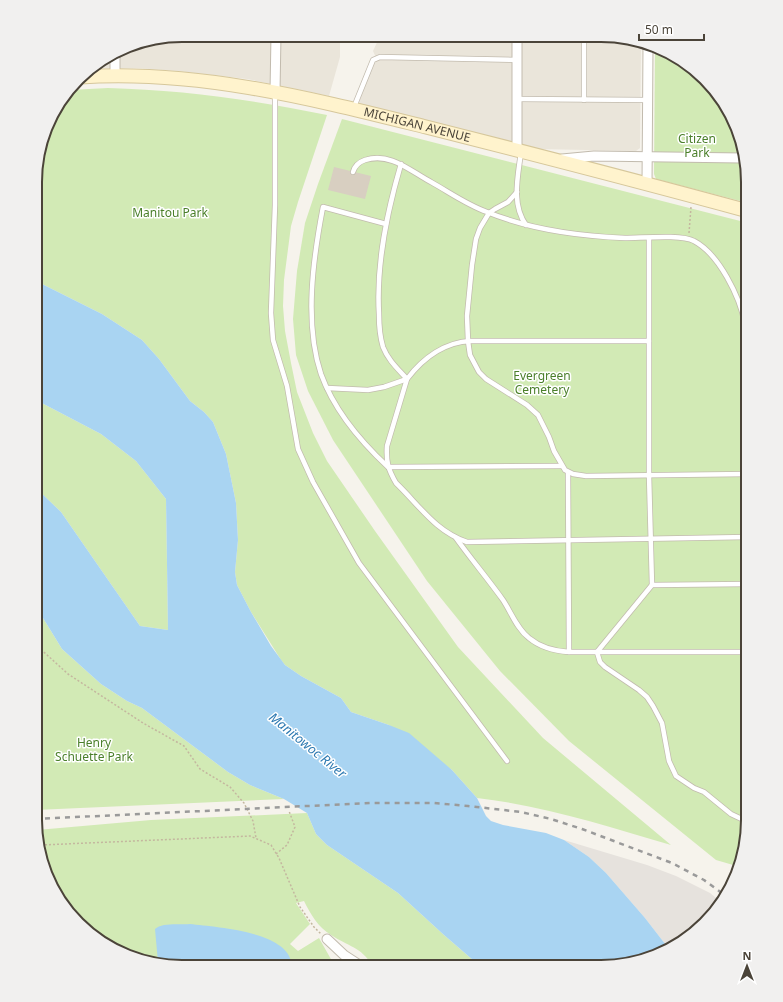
<svg xmlns="http://www.w3.org/2000/svg" width="783" height="1002" viewBox="0 0 783 1002" font-family="'Noto Sans',sans-serif">
  <style>
    .residential { fill: #eae5da }
    .industrial { fill: #e6e2dd }
    .green { fill: #d2eab5 }
    .water { fill: #a9d4f2 }
    .building { fill: #d8cfc1 }
    .lines { fill: none; stroke-linecap: round; stroke-linejoin: round }
    .lane-casing { stroke: #c2bbae; stroke-width: 6 }
    .street-casing { stroke: #c2bbae; stroke-width: 11 }
    .secondary-casing { stroke: #d6c79b; stroke-width: 15 }
    .path { stroke: #c4b79f; stroke-width: 1.5; stroke-dasharray: 2 2; stroke-linecap: butt }
    .lane { stroke: #fff; stroke-width: 4.5 }
    .street { stroke: #fff; stroke-width: 9 }
    .secondary { stroke: #fff3cd; stroke-width: 13 }
    .rail { stroke: #9a9a9a; stroke-width: 2.5; stroke-dasharray: 5 5; stroke-linecap: butt }
    .labels { text-anchor: middle; stroke-width: 3; stroke-linejoin: round; paint-order: stroke }
    .street-label { font-size: 12px; fill: #4b4439; stroke: #fff }
    .park-label { font-size: 12px; fill: #4a7f2a; stroke: #fff }
    .water-label { font-size: 13px; font-style: italic; fill: #2e7ab2; stroke: #fff }
    .rim { fill: none; stroke: #4b4439; stroke-width: 2 }
  </style>
  <rect width="100%" height="100%" fill="#f6f3ec"/>
  <!-- residential -->
  <g class="residential">
    <path d="M182,35H340V57L329,96L247,79L178,71L137,68H91L134,43Z"/>
    <path d="M380,36H621L641,44L640,148L636,151L536,149L362,105L359,103L365,82L373,65L377,60L373,51Z"/>
  </g>
  <!-- industrial -->
  <path class="industrial" d="M564,840L647,865L676,876L710,893L722,903L669,949L645,918L606,873L589,857Z"/>
  <!-- green -->
  <g class="green">
    <path d="M655,49L683,60L733,117L748,182V203L656,179L654,174Z"/>
    <path d="M108,88C182,90 255,100 327,115L298,202L291,226L284,280L283,306L285,331L291,363L297,392L313,433L327,461L375,531L458,647L543,738L671,845C606,826 545,806 477,798L452,770L389,725L351,712L341,698L301,676L285,665L281,660L251,612L237,585L235,572L238,540L236,503L226,454L213,422L204,412L190,401L159,359L142,340L102,314L36,281V162L55,109L70,90Z"/>
    <path d="M342,119L748,223V830L740,867L716,860L569,741L500,671L427,581L333,440L308,391L296,355L293,319L297,271L305,223L318,184Z"/>
    <path d="M36,400L101,434L136,461L166,499L168,630L140,626L61,512L36,488Z"/>
    <path d="M35,605L62,649L101,684L127,701L142,708L228,772L250,785L284,799L35,810Z"/>
    <path d="M307,813L316,834L327,845L398,893L444,935L481,967L373,966C360,946 349,947 331,935C318,927 311,915 304,901L296,903L310,924L290,944L298,951L319,938L332,961L339,966H163L100,942L50,885L37,830L151,820Z"/>
  </g>
  <!-- water -->
  <g class="water">
    <path d="M36,281L102,314L142,340L159,359L190,401L204,412L213,422L226,454L236,503L238,540L235,572L237,585L251,612L271,646L285,665L301,676L341,698L351,712L389,725L409,733L452,770L477,798L486,816L491,821L503,825L546,833L564,840L589,857L606,873L645,918L669,949L666,952L601,967H481L444,935L398,893L327,845L316,834L307,813L284,799L250,785L228,772L142,708L127,701L101,684L62,649L35,605L36,488L61,512L140,626L168,630L166,499L136,461L101,434L36,400Z"/>
    <path d="M190,924C215,927 284,931 291,961L288,966L248,960L226,959L168,966H162L158,962L155,929C162,922 180,925 190,924Z"/>
  </g>
  <!-- building -->
  <path class="building" d="M334,167L371,176L365,199L328,190Z"/>
  <g class="lines">
    <!-- lane casing -->
    <g class="lane-casing">
      <g id="lane">
        <path d="M584,36V100"/>
        <path d="M275,93V205L271,313L273,340L287,386L298,449L313,482L359,563L507,761"/>
        <path d="M517,99L648,100"/>
        <path d="M354,107L373,60L380,57L517,60"/>
        <path d="M521,152C518,176 511,204 526,225"/>
        <path d="M353,172C355,165 359,162 365,160C391,152 410,171 431,182C449,192 467,205 487,212C531,230 578,236 625,238C642,238 682,234 694,241C719,254 740,297 745,324C747,337 747,352 748,366"/>
        <path d="M517,192L508,202L495,209L489,213L480,228L476,239L472,265L467,316L468,341L470,355L479,372L486,379L527,405L538,415L549,437L554,451L565,470L573,474L586,476L748,474"/>
        <path d="M386,224L323,207C313,259 304,323 321,374C334,410 360,441 388,467L562,466"/>
        <path d="M649,238V475L652,585"/>
        <path d="M649,341H471C445,342 423,358 407,379L387,446C386,462 388,469 396,483C419,505 435,531 467,542L748,537"/>
        <path d="M327,388L368,390L384,387L407,379C398,369 388,360 383,347C380,337 379,325 379,314C376,263 387,212 401,164"/>
        <path d="M568,472L569,652"/>
        <path d="M456,538C471,559 488,579 503,600C511,612 517,629 529,638C541,648 554,651 569,652H748"/>
        <path d="M748,822L731,814L704,792L694,788L676,776L669,761L662,723L653,706L647,697L639,690L605,667L600,662L597,652L652,585L748,584"/>
      </g>
    </g>
    <!-- street casing -->
    <g class="street-casing">
      <g id="street">
        <path d="M115,76V54"/>
        <path d="M275,92L276,35"/>
        <path d="M517,150V36"/>
        <path d="M562,159L594,156L742,158"/>
        <path d="M647,184L648,47"/>
        <path d="M327,939L344,955L361,966"/>
      </g>
    </g>
    <!-- secondary casing -->
    <g class="secondary-casing">
      <g id="secondary">
        <path id="s1" d="M80,77C197,69 313,99 426,127C533,154 641,182 748,211"/>
      </g>
    </g>
    <!-- path -->
    <g class="path">
      <path d="M689,233L691,207"/>
      <path d="M35,644L68,674L143,723L184,746L200,769L230,787L244,803L253,821L256,838"/>
      <path d="M41,845L250,836L271,845L279,858L300,907L314,927L321,934"/>
      <path d="M276,854L287,845L295,827L289,811"/>
    </g>
    <!-- lane -->
    <use href="#lane" class="lane"/>
    <!-- street -->
    <use href="#street" class="street"/>
    <!-- secondary -->
    <use href="#secondary" class="secondary"/>
    <!-- rail -->
    <path class="rail" d="M35,819L370,803H434L468,806L521,812L551,819L582,829L672,863L704,880L726,896"/>
  </g>
  <g class="labels">
    <!-- street labels -->
    <g class="street-label">
      <text dy="4" stroke="none"><textPath href="#s1" startOffset="342">MICHIGAN AVENUE</textPath></text>
    </g>
    <!-- park labels -->
    <g class="park-label">
      <text x="697" y="143">Citizen<tspan x="697" dy="14">Park</tspan></text>
      <text x="170" y="217">Manitou Park</text>
      <text x="542" y="380">Evergreen<tspan x="542" dy="14">Cemetery</tspan></text>
      <text x="94" y="747">Henry<tspan x="94" dy="14">Schuette Park</tspan></text>
    </g>
    <!-- water labels -->
    <g class="water-label">
      <text transform="translate(308 745) rotate(39)" y="5">Manitowoc River</text>
    </g>
  </g>
  <!-- crop -->
  <path d="M0 0H783V1002H0ZM182 42H601A140 140 0 0 1 741 182V820A140 140 0 0 1 601 960H182A140 140 0 0 1 42 820V182A140 140 0 0 1 182 42Z" fill="#f1f0ef" fill-rule="evenodd"/>
  <path class="rim" d="M182 42H601A140 140 0 0 1 741 182V820A140 140 0 0 1 601 960H182A140 140 0 0 1 42 820V182A140 140 0 0 1 182 42Z"/>
  <!-- north arrow -->
  <g transform="translate(747 966)" stroke="#ffffff" stroke-width="3" paint-order="stroke">
  <path d="M0-3L7 15L0 10L-7 15Z" fill="#4b4439"/>
  <text y="-6" font-size="11" font-weight="bold" text-anchor="middle" fill="#4b4439">N</text>
  </g>
  <!-- scale -->
  <path d="M639 34v6h65v-6" fill="none" stroke="#4b4439" stroke-width="2"/>
  <text x="645" y="34" font-size="12" fill="#4b4439" stroke="#ffffff" stroke-width="3" paint-order="stroke">50 m</text>
</svg>
